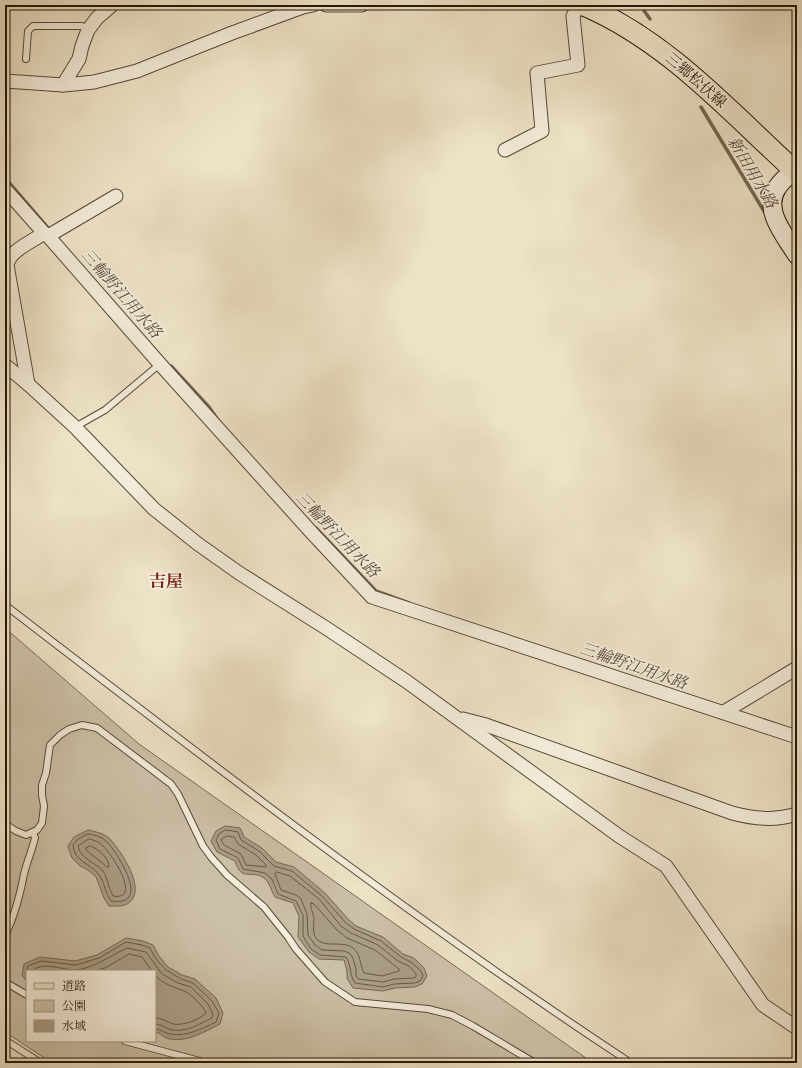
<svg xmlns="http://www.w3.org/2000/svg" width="802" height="1068" viewBox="0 0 802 1068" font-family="'IM FELL Great Primer','Noto Serif JP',serif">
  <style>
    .green { fill: #cbbfa6; stroke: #786a56; fill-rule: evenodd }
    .water { fill: #a99c85; stroke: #746653 }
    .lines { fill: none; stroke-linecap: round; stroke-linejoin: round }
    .shore { stroke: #675846; stroke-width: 1 }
    .stream { stroke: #746653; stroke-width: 3.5 }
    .lane-casing { stroke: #574837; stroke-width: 8 }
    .street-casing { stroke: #574837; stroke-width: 15 }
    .secondary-casing { stroke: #251507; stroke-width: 20 }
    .primary-casing { stroke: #251507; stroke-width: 22 }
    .lane { stroke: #f3ecda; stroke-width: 6 }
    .street { stroke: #f3ecda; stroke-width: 13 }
    .secondary { stroke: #f3ecda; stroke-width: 18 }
    .primary { stroke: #ede2c6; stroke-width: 20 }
    .labels { text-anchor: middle; stroke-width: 3.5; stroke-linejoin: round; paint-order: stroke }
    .street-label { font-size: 15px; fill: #251507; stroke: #f3ecda }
    .water-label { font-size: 16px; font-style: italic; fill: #5a4b39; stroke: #f3ecda }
    .quarter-label { font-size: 17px; font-weight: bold; fill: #7a1f14; stroke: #f3ecda }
  </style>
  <rect width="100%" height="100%" fill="#ede2c6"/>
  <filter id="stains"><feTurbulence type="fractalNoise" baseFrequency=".005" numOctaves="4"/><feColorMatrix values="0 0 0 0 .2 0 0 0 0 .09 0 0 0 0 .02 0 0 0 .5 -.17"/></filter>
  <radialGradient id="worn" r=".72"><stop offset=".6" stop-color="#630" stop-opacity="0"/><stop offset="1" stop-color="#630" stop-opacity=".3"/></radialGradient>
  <!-- green -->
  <path class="green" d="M5,628L139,744L593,1063H52L5,1032ZM27,971H155V1041H27Z"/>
  <!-- water -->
  <g class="water">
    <path d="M225,826L240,828L242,832L244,837L262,848L276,862L294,867L325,893L348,919L356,926L383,937L403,954L414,958L424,968L427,976L422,984L415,987L395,988L383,991L353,988L347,978V971L344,960L319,959L309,952L298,937L299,916L293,903L275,897C271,891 270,882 264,878C251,869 242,883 235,861L217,852L211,841L216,831Z"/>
    <path d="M88,830C96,832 104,833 110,839C121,851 146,888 130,902C124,907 116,906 109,906L104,898L96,877L88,870L80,866L72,858L68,846L74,837Z"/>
    <path d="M126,938L143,941L153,945L159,956L168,967L182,975L195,979L216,998L223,1013L220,1024C204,1032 185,1044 166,1038C162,1036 160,1033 155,1032V971H27V982L22,975L24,964L40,957L75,961L97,955Z"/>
  </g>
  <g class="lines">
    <!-- shore -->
    <g class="shore">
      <path d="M226,830L238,832L241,840L259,851L274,866L292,871L322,896L345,922L354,929L381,941L401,957L411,962L421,971L423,976L420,981L415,983L394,984L383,987L355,983C349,975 352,966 346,957L320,955L311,949L303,936V915L296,901L278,894L272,879L265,873L243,869L238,858L220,849L216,840L219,834Z"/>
      <path d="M88,834C95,835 103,837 108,843C119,856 152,907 111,901C105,893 105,883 99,875C91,863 74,862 73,845L77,840Z"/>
      <path d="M227,836L234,837L238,844L256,855L266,865V867L246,865L241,854L224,845L221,840Z"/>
      <path d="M89,839C94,840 100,842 103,846C111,853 143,901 113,896C108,888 108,877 102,870C94,862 80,858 78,846L81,844Z"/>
      <path d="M90,846C98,848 109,858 109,867H107L86,850V848Z"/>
      <path d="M277,872L290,876L319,899L341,926L351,933L378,945L398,961L409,966L416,974V977L414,978L394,979L383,982L358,979L356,976V969L353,958L349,953L344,951L322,950L315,945L308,935L307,914L301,899L296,895L281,890L275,874Z"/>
      <path d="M311,903L314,904L337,930L347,938L375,950L399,969V971L382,976L364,973C360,966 361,954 353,948C341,939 320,951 314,934C313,929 314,922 314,918C313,912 310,908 311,903Z"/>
      <path d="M32,971C42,961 60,969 73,970C92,970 111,955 127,948L146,952L162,974L178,983L191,987L208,1004L213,1014L212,1018C199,1024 184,1034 169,1029C164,1027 161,1024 155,1024"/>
      <path d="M94,971L105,968L129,954L142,957L152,971"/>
      <path d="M27,975L26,973L28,966L41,961L76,965L99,958L126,942L142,945L150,948L156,959L166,970L181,979L193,983L212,1001L219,1013L216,1022C201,1029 187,1037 170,1034C164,1033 161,1029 155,1029"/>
      <path d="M155,975C163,985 176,987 186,992C192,995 204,1007 206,1013C199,1020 183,1026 173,1024C167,1022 162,1018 155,1018"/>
    </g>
    <!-- stream -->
    <g class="stream">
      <path d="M640,5L650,19"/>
      <path d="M701,107L767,216"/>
      <path d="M5,178L48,228"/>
      <path d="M792,260L797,269"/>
      <path d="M171,366L209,407L218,420"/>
      <path d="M316,528L376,591L409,603"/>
    </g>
    <!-- lane casing -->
    <g class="lane-casing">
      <g id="lane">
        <path d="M26,59L28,31L33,26H82L88,30"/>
        <path d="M75,427L105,410L160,364"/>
        <path d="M5,605C210,763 415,921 631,1063"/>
        <path d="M5,824L16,831L26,835L37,830L42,823L44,806L42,795V785L46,773L50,745L60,735L69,729L82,725L97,728L171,784L178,794L203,846L211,857L227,875L264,907L288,937L296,949L325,982L355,1002L428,1009L452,1015L473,1026L535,1063"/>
        <path d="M5,935C15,916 20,895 24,874C27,862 32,850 35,838L33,832"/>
        <path d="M5,982L27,995"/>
        <path d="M5,1040L41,1063"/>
        <path d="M125,1041L207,1063"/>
      </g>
    </g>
    <!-- street casing -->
    <g class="street-casing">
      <g id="street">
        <path d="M326,5H362"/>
        <path d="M5,81L63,85L75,84L94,82L137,71L232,33L303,7L313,5"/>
        <path d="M63,85L79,59L82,46L88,30L97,18L112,5"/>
        <path d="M505,150L542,131L537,73L578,65L573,16L579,5"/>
        <path d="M5,189L44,233C32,242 10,250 7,265L28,384"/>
        <path d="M43,234L48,236L160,364L312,533L372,597L797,737"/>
        <path d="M48,236L116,196"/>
        <path d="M5,365L28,384L75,427L154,509L198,544L239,573L326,628L406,681L619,836L666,866L763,1005L797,1028"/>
        <path d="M724,712L797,668"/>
        <path d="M463,719L486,725L732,813C755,819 775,821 797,814"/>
      </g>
    </g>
    <!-- secondary casing -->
    <g class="secondary-casing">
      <path id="secondary" d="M794,171C788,176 781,181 777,188C762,210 786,237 797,255"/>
    </g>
    <!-- primary casing -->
    <g class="primary-casing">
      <path id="primary" d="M583,5C668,41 730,112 797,173"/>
    </g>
    <!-- lane -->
    <use href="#lane" class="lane"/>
    <!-- street -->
    <use href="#street" class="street"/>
    <!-- secondary -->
    <use href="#secondary" class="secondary"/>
    <!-- primary -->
    <use href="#primary" class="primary"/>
  </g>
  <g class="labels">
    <!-- street labels -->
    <g class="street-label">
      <text transform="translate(696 80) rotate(41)" y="5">三郷松伏線</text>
    </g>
    <!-- water labels -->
    <g class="water-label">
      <text transform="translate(753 172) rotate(59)" y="6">新田用水路</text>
      <text transform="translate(122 293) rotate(49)" y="6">三輪野江用水路</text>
      <text transform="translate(338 534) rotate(46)" y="6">三輪野江用水路</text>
      <text transform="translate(634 665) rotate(19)" y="6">三輪野江用水路</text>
    </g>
    <!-- quarter labels -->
    <g class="quarter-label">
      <text x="166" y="587">吉屋</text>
    </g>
  </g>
  <!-- margin -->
  <rect width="802" height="1068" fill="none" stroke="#ede2c6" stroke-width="20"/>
  <rect x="6" y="6" width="790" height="1056" fill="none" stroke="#251507" stroke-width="2"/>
  <rect x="10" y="10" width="782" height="1048" fill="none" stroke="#251507"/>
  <!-- legend -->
  <rect x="26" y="970" width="130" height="72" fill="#f3ecda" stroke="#a19686"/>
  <rect x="34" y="983" width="20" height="6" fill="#ede2c6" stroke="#a19686"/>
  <text x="62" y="990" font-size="12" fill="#251507">道路</text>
  <rect x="34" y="1000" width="20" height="12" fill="#cbbfa6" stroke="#a19686"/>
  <text x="62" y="1010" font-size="12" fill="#251507">公園</text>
  <rect x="34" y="1020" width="20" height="12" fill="#a99c85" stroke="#a19686"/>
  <text x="62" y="1030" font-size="12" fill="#251507">水域</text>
  <rect width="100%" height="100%" filter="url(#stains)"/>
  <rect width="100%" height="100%" fill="url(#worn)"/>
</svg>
